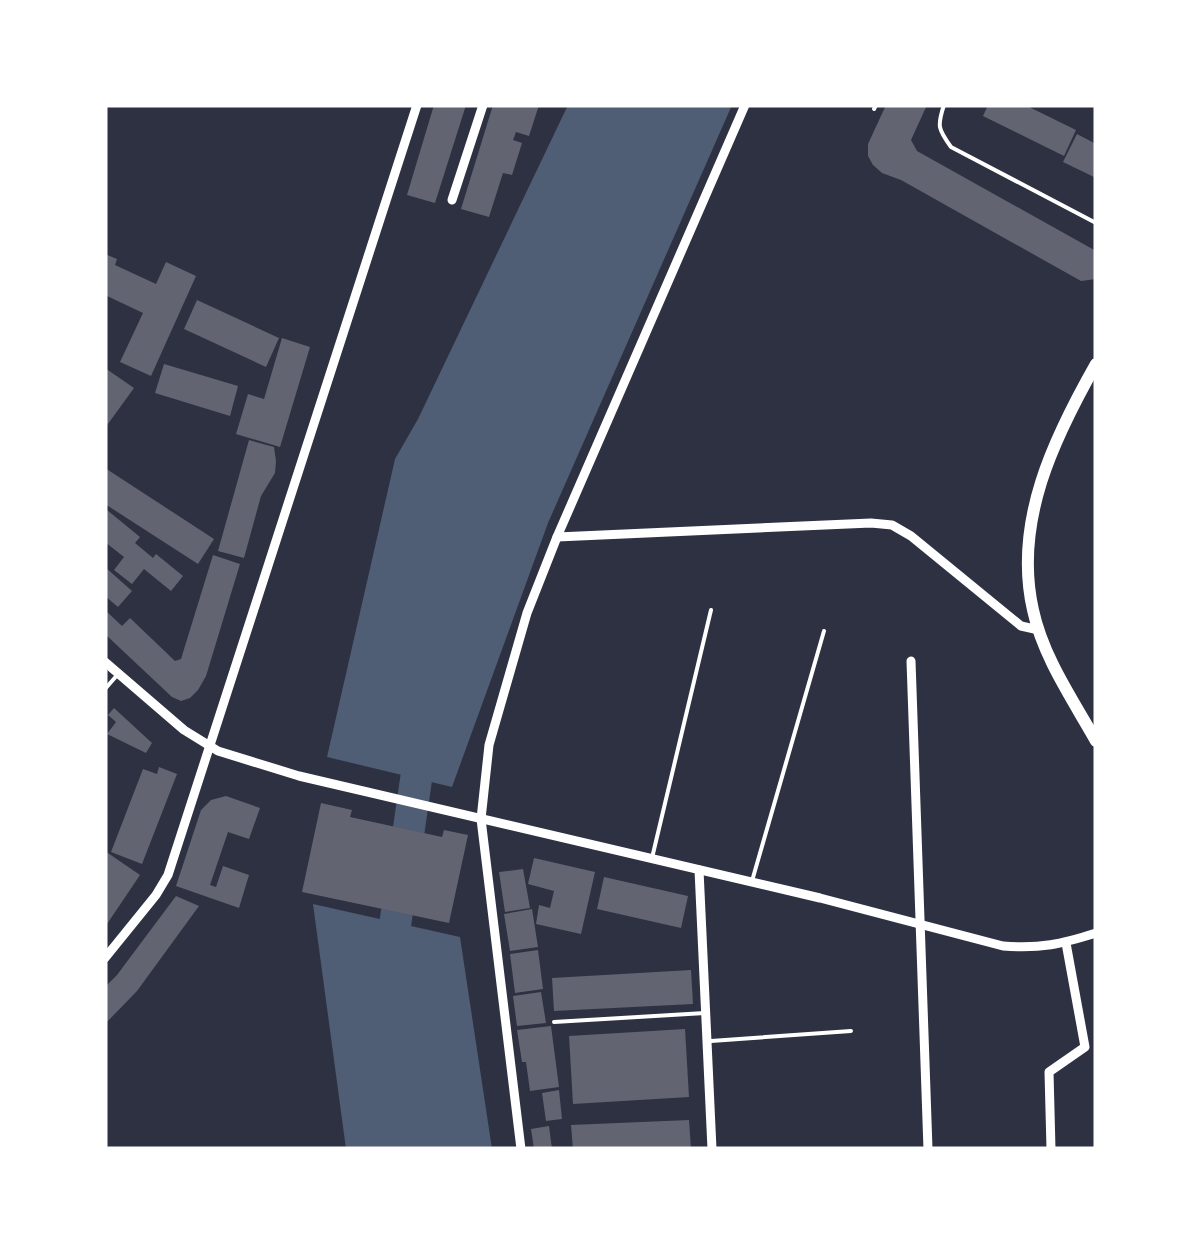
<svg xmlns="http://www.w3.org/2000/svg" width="1201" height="1254" viewBox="0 0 1201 1254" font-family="'Space Grotesk',sans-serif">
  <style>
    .water { fill: #4f5d75 }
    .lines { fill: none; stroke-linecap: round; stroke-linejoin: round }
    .river { stroke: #4f5d75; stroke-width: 32 }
    .building { fill: #626471 }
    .service { stroke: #fff; stroke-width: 4 }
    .minor { stroke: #fff; stroke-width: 9 }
    .secondary { stroke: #fff; stroke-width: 12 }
  </style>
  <rect width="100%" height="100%" fill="#2d3142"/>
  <!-- water -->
  <g class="water">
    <path d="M568,105H732L548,523L452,787L327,757L395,459L418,419Z"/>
    <path d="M313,904L460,937L492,1149H346Z"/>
  </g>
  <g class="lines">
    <!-- river -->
    <path class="river" d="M389,967L422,738"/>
  </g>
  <!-- building -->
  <g class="building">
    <path d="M434,105H466L435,203L407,195Z"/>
    <path d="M493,105H539L529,136L516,132L513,140L522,143L512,175L503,173L489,217L461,209Z"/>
    <path d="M886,105H927L911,140L917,151L1096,251V279L1081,281L901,180L882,173L873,165L868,156V144Z"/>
    <path d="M988,105H1025L1076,130L1064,156L983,116Z"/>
    <path d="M1077,134L1096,144V178L1063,162Z"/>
    <path d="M105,254L117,259L115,265L156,284L166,262L196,276L151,376L120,362L143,313L105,295Z"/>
    <path d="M197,300L279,338L266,367L184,329Z"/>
    <path d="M282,338L310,347L280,447L236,434L248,394L264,399Z"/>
    <path d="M164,364L238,386L230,416L155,393Z"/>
    <path d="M105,368L134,388L105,428Z"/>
    <path d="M249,440L274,447L276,461L275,473L261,496L244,558L218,551Z"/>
    <path d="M105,468L214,539L198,564L105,504Z"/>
    <path d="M107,510L140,537L135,543L153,558L156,554L183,576L171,591L144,569L132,584L114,570L124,557L105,542Z"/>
    <path d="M213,555L240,564L206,676L198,690L190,698L181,701L172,697L105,634V610L122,626L130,618L175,661L181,659Z"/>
    <path d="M105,567L132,591L118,607L105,596Z"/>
    <path d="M114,708L152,743L146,753L107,734L116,722L108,715Z"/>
    <path d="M159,767L177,774L142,864L111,852L143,769L157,774Z"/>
    <path d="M226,796L260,808L249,839L228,832L210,885L216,887L223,866L249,875L239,908L176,886L201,810L211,800Z"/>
    <path d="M321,803L352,810L350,817L442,837L444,830L468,835L449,923L302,892Z"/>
    <path d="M105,851L140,875L105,927Z"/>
    <path d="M534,858L595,872L581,934L536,924L539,905L550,908L554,891L528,884Z"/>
    <path d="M523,869L530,908L505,912L499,872Z"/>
    <path d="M604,877L688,896L681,928L597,909Z"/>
    <path d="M176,896L199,906L137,991L105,1024V987L117,975Z"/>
    <path d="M532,909L538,947L510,951L504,914Z"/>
    <path d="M538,950L543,989L515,993L510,954Z"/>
    <path d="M691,970L693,1004L554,1011L552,978Z"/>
    <path d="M541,992L546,1023L517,1026L513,996Z"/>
    <path d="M551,1026L559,1087L530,1091L526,1062H522L517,1030Z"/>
    <path d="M685,1029L689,1097L573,1104L569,1036Z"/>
    <path d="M559,1090L562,1119L546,1121L542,1093Z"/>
    <path d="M689,1120L691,1149H573L571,1125Z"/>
    <path d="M549,1126L552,1149H534L531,1129Z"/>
  </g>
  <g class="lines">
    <!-- service -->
    <g class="service">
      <path d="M944,105C937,126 938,129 951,147L1096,223"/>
      <path d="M874,109L876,105"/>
      <path d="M105,689L119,673"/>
      <path d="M105,727V728"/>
      <path d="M652,858L711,610"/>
      <path d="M752,881L824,631"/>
      <path d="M554,1022L705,1013"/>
      <path d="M711,1041L851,1031"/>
    </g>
    <!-- minor -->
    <g class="minor">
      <path d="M452,200L483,105"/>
      <path d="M557,537L871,523L892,525L911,536L1021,626L1039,630"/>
      <path d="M911,661L928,1149"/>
      <path d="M105,662L184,730L218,751L299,776L820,898L1003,946C1041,949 1061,944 1096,933"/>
      <path d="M699,870L712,1149"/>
      <path d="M105,958L156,895L168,875L417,105"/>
      <path d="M521,1149L481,819L489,745L527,613L557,537L745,105"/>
      <path d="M1051,1149L1049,1072L1085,1047L1066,943"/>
    </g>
    <!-- secondary -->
    <path class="secondary" d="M1096,364C1054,438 1013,522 1033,610C1043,657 1073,700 1096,741"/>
  </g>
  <!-- border -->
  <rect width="1201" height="1254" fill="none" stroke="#ffffff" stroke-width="215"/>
</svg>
